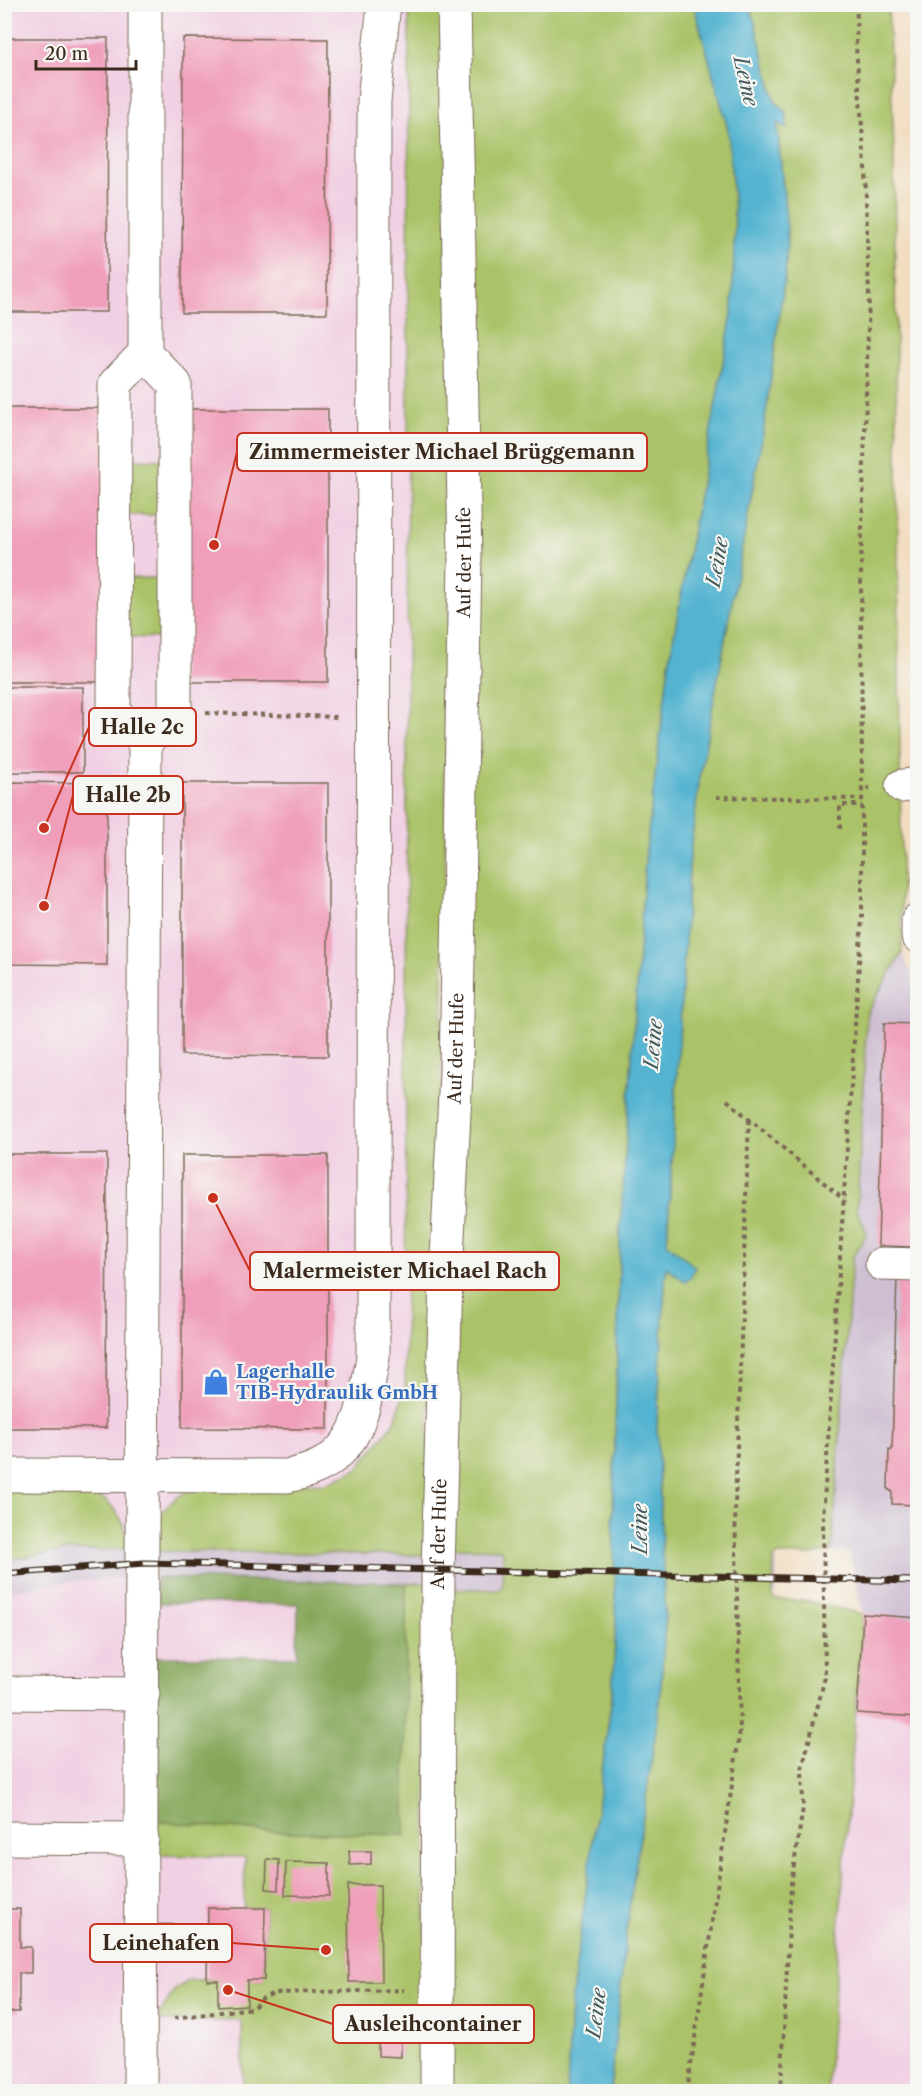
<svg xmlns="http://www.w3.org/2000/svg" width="922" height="2096" viewBox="0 0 922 2096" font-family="'Libre Caslon Text',serif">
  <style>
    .built { fill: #f1d0e3 }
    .industrial { fill: #cebed1 }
    .green { fill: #aac267; stroke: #727642; stroke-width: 1.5 }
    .forest { fill: #87a85c; stroke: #61693d; stroke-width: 1.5 }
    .water { fill: #52b3d0; stroke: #466e77; stroke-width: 1.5 }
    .building { fill: #f09eb9 }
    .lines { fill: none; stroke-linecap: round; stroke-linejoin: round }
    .minor-casing { stroke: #7b6957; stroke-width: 35 }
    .path { stroke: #7b6957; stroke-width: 4; stroke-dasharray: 4.5 4.5; stroke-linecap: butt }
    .minor { stroke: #fff; stroke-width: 33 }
    .rail-casing { stroke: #3b2a1e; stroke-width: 7 }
    .rail { stroke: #f6f6f2; stroke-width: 4.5; stroke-dasharray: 14; stroke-linecap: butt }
    .labels { text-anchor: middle; stroke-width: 4.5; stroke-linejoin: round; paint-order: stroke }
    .street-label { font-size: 18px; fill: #3b2a1e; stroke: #f6f6f2 }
    .shop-label { font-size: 18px; font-weight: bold; fill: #366cbe; stroke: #f6f6f2; text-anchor: start }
    .water-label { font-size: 20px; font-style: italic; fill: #435a5c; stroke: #f6f6f2 }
    .leader { fill: none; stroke: #c8321e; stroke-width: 2 }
    .callout-dot { fill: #c8321e; stroke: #f6f6f2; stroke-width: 2 }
    .callout { fill: #f6f6f2; stroke: #c8321e; stroke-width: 2 }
    .callout-label { font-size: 20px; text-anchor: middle; font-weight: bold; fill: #3b2a1e }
  </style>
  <rect width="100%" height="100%" fill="#f6f6f2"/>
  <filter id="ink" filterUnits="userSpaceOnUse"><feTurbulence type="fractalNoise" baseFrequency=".0167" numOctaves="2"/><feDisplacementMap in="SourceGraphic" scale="12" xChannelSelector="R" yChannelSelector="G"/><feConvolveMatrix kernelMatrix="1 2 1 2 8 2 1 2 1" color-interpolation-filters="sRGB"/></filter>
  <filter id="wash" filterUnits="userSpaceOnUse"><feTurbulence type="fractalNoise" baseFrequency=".008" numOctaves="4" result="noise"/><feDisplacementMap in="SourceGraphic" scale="24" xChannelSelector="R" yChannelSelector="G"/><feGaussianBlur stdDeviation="1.35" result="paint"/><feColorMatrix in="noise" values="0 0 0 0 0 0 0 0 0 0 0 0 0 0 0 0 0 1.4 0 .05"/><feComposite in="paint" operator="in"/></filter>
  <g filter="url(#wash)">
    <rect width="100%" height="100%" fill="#f2ddc1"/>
    <!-- built -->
    <g class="built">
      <path d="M5,5H409L406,1555L156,1577L406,1583L404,2091L5,2092V1591L73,1581L128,1579V1549L66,1551L5,1560Z"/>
      <path d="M863,1614L917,1618V2091L827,2092Z"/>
    </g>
    <!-- industrial -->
    <g class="industrial">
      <path d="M902,953L918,990L917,1618L863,1614L849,1552L832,1551L852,1259L867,1233L857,1210L867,1012Z"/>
      <path d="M449,1548L501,1549L503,1554L777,1560L776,1594L502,1587L499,1590L448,1588Z"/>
      <path d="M129,1549L128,1579L72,1581L5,1591V1560L66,1551Z"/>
      <path d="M156,1551L429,1555V1583L156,1578Z"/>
    </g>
    <!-- green -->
    <g class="green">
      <path d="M409,5H444L454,308L440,1176L427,1342L429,1555L156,1551C157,1512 162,1506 195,1486L326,1483L357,1469L394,1423L405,1389Z"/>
      <path d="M465,5H694L728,129L735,223L732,314L670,657L646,850L620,1233L613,1522L616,1624L612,1697L571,2004L567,2091L444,2092L448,1588L499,1590L502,1587L503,1554L500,1549L449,1548Z"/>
      <path d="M750,5H888L894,149L902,953L867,1012L857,1210L867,1233L852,1259L832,1551L810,1555H778L774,1559L773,1596L776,1600L807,1601L863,1614L827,2091L610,2092L627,1924L660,1702L665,1620L657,1424L666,1267L685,1281L667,1244L690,852L700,775L764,427L786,266L787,230L777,122L787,128L786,112L775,102Z"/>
      <path d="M125,459L164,460L165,515H125Z"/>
      <path d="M125,578H164V638L125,637Z"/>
      <path d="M4,1486C59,1486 122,1477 129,1549L66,1551L5,1560Z"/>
      <path d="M406,1583H429L423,2091H243L242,2021H155L175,1989L190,1980H264L265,1908H244L245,1857L153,1855L155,1821L262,1831L404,1835Z"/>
    </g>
    <!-- forest -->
    <path class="forest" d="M156,1578L406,1583L405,1835L262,1831L155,1821L156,1657H297L298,1604L156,1603Z"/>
    <!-- water -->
    <path class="water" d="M694,5H750L775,101L786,112L787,128L777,123L787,230L786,266L764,427L700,775L690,852L667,1243L695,1267L691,1277L685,1281L666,1267L657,1424L665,1620L660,1702L627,1924L610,2091H567L571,2004L612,1697L616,1624L613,1522L620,1233L646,850L670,657L732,314L735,223L728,129Z"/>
    <g id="blocks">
      <!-- building -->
      <g class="building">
        <path d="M4,38H108L107,312H4Z"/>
        <path d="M183,38L328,39L327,313H182Z"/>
        <path d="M4,408H108L107,682H4Z"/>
        <rect x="182" y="409" width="146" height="273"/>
        <rect x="5" y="687" width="78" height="85"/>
        <path d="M4,782L107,783V965L4,964Z"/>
        <path d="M182,783H328V1056L182,1055Z"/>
        <path d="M884,1023L918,1024V1247L878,1246Z"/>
        <path d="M4,1154H107L106,1428H4Z"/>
        <path d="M182,1155H328V1429L182,1428Z"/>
        <path d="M897,1275L918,1276V1505L892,1504V1491L888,1490L889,1449L892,1450Z"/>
        <path d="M863,1614L918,1618V1717L857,1713Z"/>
        <path d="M349,1851H371V1864L350,1865Z"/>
        <path d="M267,1859L279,1860L278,1890L266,1889Z"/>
        <path d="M286,1862L329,1863V1896L285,1895Z"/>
        <path d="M348,1885H380L381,1982H349Z"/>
        <path d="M208,1908H265L264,1980H247V2005L218,2007V1980H207Z"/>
        <path d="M4,1909H20V1947H31V1973H19V2012H4Z"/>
        <path d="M378,2026H401V2057L378,2056Z"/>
      </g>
    </g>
  </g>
  <g filter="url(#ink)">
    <use href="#blocks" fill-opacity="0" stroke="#7b6957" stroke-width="1.5"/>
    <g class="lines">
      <!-- minor casing -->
      <g class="minor-casing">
        <g id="minor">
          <path d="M145,353V4"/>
          <path d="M902,786L918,784"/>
          <path d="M918,920V936"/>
          <path d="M882,1264L918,1265"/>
          <path d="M4,1475L287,1476C357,1464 363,1416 373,1357L374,101L384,4"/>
          <path d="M4,1693L143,1694"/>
          <path d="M4,1838L142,1839"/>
          <path d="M141,1941H208"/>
          <path d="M140,2092L145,742L114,712L115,384L145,353L175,384V712L145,742"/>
          <path id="s1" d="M437,2092L438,1569L446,1277L456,1073L465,558L454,4"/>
        </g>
      </g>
      <!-- path -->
      <g class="path">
        <path d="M857,4L856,47L865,166L869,296L861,564L862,788"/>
        <path d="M206,713L340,717"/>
        <path d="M716,797L863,799"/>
        <path d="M842,827H840V805H862"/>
        <path d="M727,1100L844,1200"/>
        <path d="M174,2018L253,2008L263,1998L274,1993L404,1990"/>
        <path d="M687,2092L740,1730L735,1505L749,1118"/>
        <path d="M781,2092L791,1884L803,1808L802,1769L825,1677L823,1518L862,917V788H870"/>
      </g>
      <!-- minor -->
      <use href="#minor" class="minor"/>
      <!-- rail casing -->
      <g class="rail-casing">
        <path id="rail" d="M4,1574L144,1563L918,1581"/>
      </g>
      <!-- rail -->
      <use href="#rail" class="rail"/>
    </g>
  </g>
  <!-- icons -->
  <defs>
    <g id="shop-bare" transform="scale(2.07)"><path d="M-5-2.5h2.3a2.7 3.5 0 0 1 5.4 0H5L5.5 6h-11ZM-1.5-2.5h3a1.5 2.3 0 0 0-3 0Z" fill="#3f7fe0" stroke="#f6f6f2" stroke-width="2.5" paint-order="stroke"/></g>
  </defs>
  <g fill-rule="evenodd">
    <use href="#shop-bare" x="216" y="1382"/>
  </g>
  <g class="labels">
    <!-- street labels -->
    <g class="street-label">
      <text dy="6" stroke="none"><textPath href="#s1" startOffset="1530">Auf der Hufe</textPath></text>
      <text dy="6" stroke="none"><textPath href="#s1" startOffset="1044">Auf der Hufe</textPath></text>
      <text dy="6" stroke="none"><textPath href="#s1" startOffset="558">Auf der Hufe</textPath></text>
    </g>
    <!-- shop labels -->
    <g class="shop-label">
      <text x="236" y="1378">Lagerhalle<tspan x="236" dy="21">TIB-Hydraulik GmbH</tspan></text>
    </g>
    <!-- water labels -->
    <g class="water-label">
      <text transform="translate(746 81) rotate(77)" y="7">Leine</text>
      <text transform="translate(717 562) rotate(-80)" y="7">Leine</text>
      <text transform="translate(653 1044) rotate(-85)" y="7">Leine</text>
      <text transform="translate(640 1529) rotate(-90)" y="7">Leine</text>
      <text transform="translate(596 2013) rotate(-83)" y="7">Leine</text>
    </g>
  </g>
  <!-- callouts -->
  <path class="leader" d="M214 545L237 452M44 828L89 727M44 906L73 795M213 1198L250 1271M326 1950L232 1943M228 1990L333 2024"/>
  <g class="callout-dot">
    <circle cx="214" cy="545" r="6"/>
    <circle cx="44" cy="828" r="6"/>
    <circle cx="44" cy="906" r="6"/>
    <circle cx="213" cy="1198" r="6"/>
    <circle cx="326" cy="1950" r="6"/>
    <circle cx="228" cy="1990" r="6"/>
  </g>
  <g class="callout">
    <rect x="237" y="433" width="410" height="38" rx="6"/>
    <rect x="89" y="708" width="107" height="38" rx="6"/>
    <rect x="73" y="776" width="110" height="38" rx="6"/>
    <rect x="250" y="1252" width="309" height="38" rx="6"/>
    <rect x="90" y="1924" width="142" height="38" rx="6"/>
    <rect x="333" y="2005" width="201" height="38" rx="6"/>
  </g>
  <g class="callout-label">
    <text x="442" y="459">Zimmermeister Michael Brüggemann</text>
    <text x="142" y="734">Halle 2c</text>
    <text x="128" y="802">Halle 2b</text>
    <text x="405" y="1278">Malermeister Michael Rach</text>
    <text x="161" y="1950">Leinehafen</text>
    <text x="433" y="2031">Ausleihcontainer</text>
  </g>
  <!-- margin -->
  <rect width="922" height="2096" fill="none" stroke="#f6f6f2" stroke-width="24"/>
  <!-- scale -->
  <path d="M36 60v9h100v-9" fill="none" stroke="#3b2a1e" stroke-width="3"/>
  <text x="45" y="60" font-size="18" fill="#3b2a1e" stroke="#f6f6f2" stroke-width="4.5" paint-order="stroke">20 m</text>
</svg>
